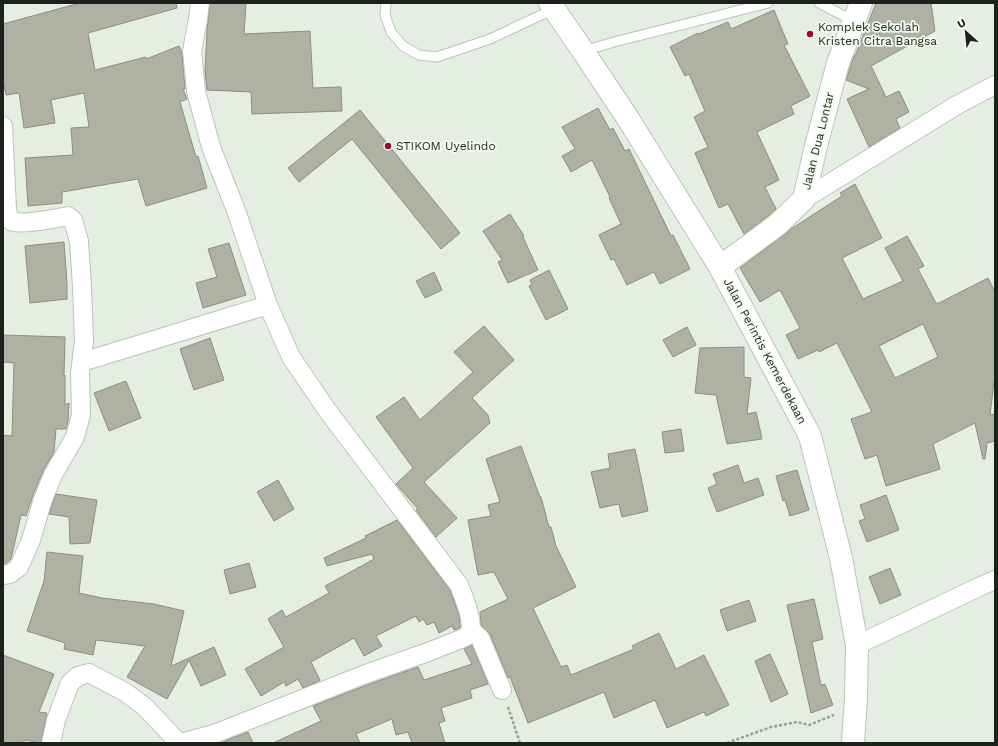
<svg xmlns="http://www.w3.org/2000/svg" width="998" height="746" viewBox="0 0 998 746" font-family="'Work Sans',sans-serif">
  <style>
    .building { fill: #afb1a3; stroke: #8c8e80; fill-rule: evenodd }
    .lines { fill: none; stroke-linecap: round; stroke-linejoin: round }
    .service-casing { stroke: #bac4b7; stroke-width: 11 }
    .minor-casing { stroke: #bac4b7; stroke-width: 20 }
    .tertiary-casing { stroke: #bac4b7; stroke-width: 24 }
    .path { stroke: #99a097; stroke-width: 2.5; stroke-dasharray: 3 2; stroke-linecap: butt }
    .service { stroke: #fff; stroke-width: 9 }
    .minor { stroke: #fff; stroke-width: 18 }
    .tertiary { stroke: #fff; stroke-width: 22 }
    .poi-dot { fill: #a30629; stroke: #f2fcef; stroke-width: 1.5 }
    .labels { text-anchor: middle; stroke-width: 3.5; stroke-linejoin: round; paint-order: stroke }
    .poi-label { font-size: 12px; fill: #1d211c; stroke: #f2fcef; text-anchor: start }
    .street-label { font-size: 12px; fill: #1d211c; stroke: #f2fcef }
  </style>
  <rect width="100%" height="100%" fill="#e5eee2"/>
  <!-- building -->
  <g class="building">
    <path d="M80,3H176L177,8L88,33L95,70L146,57V59L179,46L182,53L185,89H183L187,99L180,102L196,157L198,156L207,188L146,206L138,179L62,192V203L28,206L25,158L73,155L71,128L89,127L84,93L51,100L55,123L24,128L19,93L6,95L3,80V24Z"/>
    <path d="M210,3H246L244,34L310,31L313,88L341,87L342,111L252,114L251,92L207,90L205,71L207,31Z"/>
    <path d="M876,3H931L935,31L871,66L886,97L899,91L909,112L896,119L900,128L869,147L847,99L869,89L846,80L854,56H855Z"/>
    <path d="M774,10L788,44L784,45L810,96L791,106L794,114L757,132L779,180L765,187L776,209L769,215L744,234L728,204L719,208L695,153L708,147L694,117L705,111L689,74L685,76L670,47L698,33L699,34L728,22L731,29Z"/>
    <path d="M598,108L610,130L613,128L625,151L629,149L671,236L673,235L690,269L660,284L654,272L627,285L614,259L611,260L599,235L621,224L609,198L610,197L592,160L571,172L562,156L575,149L562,127Z"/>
    <path d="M360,110L460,233L441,249L352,139L299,182L288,168Z"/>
    <path d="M855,184L882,238L842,258L863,299L903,281L885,248L907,236L924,266L918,269L936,303H939L988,278L995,292V374L990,415L995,414V441L987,443L985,459H983L975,423L933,444L940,469L886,486L877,455L865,459L851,419L872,412L837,343L819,352L818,350L798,359L786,335L800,328L780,290L760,302L740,268L784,235L791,229L842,196L840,193ZM923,324L938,357L895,378L879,346Z"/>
    <path d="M510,214L524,236L523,237L538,270L508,283L498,262L502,260L483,231Z"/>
    <path d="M64,242L67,283V299L30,303L25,246Z"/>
    <path d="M229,243L246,295L203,308L196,283L217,277L208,249Z"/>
    <path d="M549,270L568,309L546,320L529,286L532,284L530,280Z"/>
    <path d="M434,272L442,290L425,298L416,281Z"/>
    <path d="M484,326L514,360L472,398L488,415L490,423L424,482L457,518L436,537L416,510L418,509L396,484L413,468L376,417L404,397L420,420L473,372L454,352Z"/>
    <path d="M687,327L696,345L673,357L663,340Z"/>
    <path d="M3,335L65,337L64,376L65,375V405L69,403L68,421L66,429H56L54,452L43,471L33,495L26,516L21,515L11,559L5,564H3V435L12,436L14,363L3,362Z"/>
    <path d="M210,338L224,380L194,390L180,349Z"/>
    <path d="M744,347V377L751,378L747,414L756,412L762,439L727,444L716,395L695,393L700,348Z"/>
    <path d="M126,381L141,418L109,431L94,393Z"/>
    <path d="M681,429L684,451L665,453L662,432Z"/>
    <path d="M521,446L540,497H541L549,527H551L556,546L576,587L533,608L561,667L567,665L571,675L634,649L632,646L659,633L676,669L704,655L729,705L706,716L704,712L667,728L655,700L614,718L604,692L528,723L510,677L508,678L490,634L481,625L480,612L508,599L494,572L478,575L468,520L491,516L488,505L500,502L486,459Z"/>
    <path d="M635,449L648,511L622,517L619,504L600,508L591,472L610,468L608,454Z"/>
    <path d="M738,465L744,483L758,478L764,495L717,512L708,488L717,484L713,474Z"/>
    <path d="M797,470L809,510L790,516L785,500L783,501L776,476Z"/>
    <path d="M278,480L294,509L274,521L257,492Z"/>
    <path d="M56,494L97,500L90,543L70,544L69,517L49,514Z"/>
    <path d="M886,495L899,530L867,542L859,521L865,519L860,505Z"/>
    <path d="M397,520L450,590L459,615L460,625V628L454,630L452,626L439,633L434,622L427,625L423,619L419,622L416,616L376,636L382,646L364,656L354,638L311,662L320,680L317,682L303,688L298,679L286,686L284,682L261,696L245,669L284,647L268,619L282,610L286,617L329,593L325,586L374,559L372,554L327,566L324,558L366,538L365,536Z"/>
    <path d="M47,552L83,556L79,593L102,598L154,604L184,611L171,666L214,647L226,675L201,686L189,660L167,699L127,677L145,646L96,640L93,655L64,649L65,643L27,631L44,581Z"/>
    <path d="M249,563L256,587L230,594L224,570Z"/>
    <path d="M890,568L901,595L880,604L869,577Z"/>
    <path d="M814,599L823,639L812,642L821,685L825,684L833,705L811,713L787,605Z"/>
    <path d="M749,600L756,621L727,631L720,610Z"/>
    <path d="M472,645L488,684L470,690L472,698L441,708L445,721L439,723L445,743H412L408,732L396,735L392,719L356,734L360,743H273L321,721L313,706L367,685L418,667L424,680L472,664L464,649Z"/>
    <path d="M770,654L788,694L771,702L755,661Z"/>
    <path d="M3,655L54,674L39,712L47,713L41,743L24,740V743H3Z"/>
    <path d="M248,732L253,743H220Z"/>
  </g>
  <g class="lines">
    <!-- service casing -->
    <g class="service-casing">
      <g id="service">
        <path d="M386,3L385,15L391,32L403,46L419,55L437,57L490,39L554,9"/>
        <path d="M819,3L854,21"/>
        <path d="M583,51L618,41L768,3"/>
      </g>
    </g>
    <!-- minor casing -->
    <g class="minor-casing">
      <g id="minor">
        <path d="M3,126L7,209C8,213 8,219 11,221C17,226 59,218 68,216L73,220L79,241L82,287L84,341L80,373L81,415L75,437L53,475L43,499L31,540L19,567L10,574L3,575"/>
        <path d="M804,199L957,105L995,85"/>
        <path d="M82,362L268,305"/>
        <path d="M471,630L480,638L502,690"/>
        <path d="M857,645L981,586L995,580"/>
        <path d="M51,743L56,720L70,683L78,676L89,673L125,692L145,707L179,743"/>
        <path d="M181,743L214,734L363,675L428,652L461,639L467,636L471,630C471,613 465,601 459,585L327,410L291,357L268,305L237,213L211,147L196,91L192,51L198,19L200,3"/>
      </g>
    </g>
    <!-- tertiary casing -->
    <g class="tertiary-casing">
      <g id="tertiary">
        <path d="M550,3L583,51L627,117L720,267L810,436L841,558L857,645L856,697L853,743"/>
        <path d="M720,267L777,225L804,199L816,146L838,63L861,3"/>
      </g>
    </g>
    <!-- path -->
    <g class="path">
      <path d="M508,707L520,743"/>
      <path d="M727,743L771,727L797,722L809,725L834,715"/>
    </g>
    <!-- service -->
    <use href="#service" class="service"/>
    <!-- minor -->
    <use href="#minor" class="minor"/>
    <!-- tertiary -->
    <use href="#tertiary" class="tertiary"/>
  </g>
  <!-- markers -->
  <g class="poi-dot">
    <circle cx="810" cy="34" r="4"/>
    <circle cx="388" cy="146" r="4"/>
  </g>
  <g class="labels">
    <!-- poi labels -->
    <g class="poi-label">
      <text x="818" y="31">Komplek Sekolah<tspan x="818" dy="14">Kristen Citra Bangsa</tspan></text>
      <text x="396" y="150">STIKOM Uyelindo</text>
    </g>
    <!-- street labels -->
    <g class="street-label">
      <text transform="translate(818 141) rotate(-76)" y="4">Jalan Dua Lontar</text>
      <text transform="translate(765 351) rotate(62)" y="4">Jalan Perintis Kemerdekaan</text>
    </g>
  </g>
  <!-- border -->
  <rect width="998" height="746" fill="none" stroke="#1d211c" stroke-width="8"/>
  <!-- north arrow -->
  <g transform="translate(966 32) rotate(333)" stroke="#f2fcef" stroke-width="3" paint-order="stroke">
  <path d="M0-3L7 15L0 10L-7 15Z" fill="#1d211c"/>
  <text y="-6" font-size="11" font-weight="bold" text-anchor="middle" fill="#1d211c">U</text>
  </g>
</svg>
